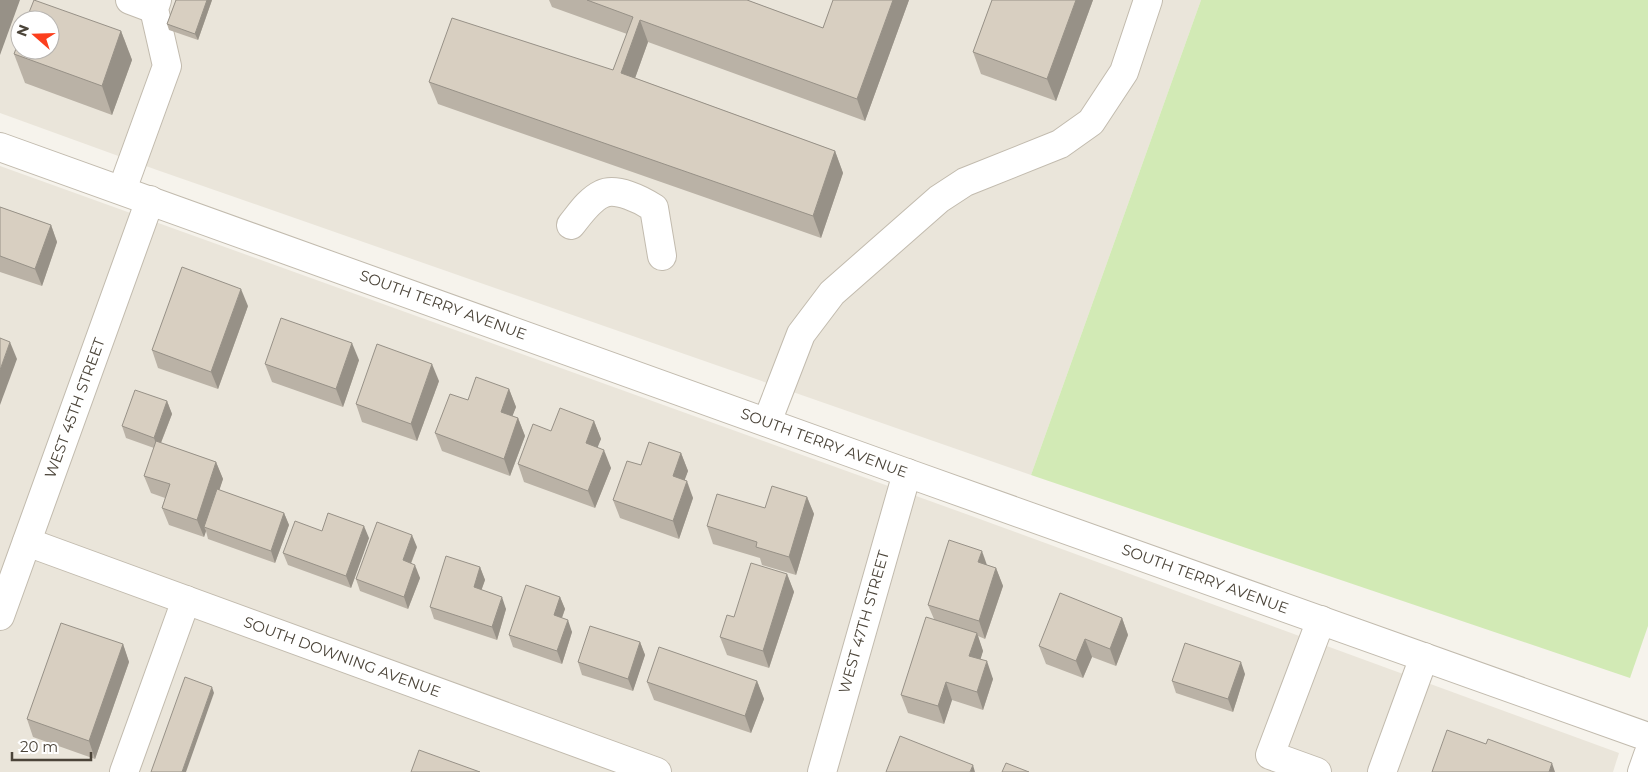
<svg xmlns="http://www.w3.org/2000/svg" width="1648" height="772" viewBox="0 0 1648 772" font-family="Montserrat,sans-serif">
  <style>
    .residential { fill: #eae5da; fill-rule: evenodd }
    .green { fill: #d2eab5 }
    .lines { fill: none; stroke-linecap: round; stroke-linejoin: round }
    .minor-casing { stroke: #c2bbae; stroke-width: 30 }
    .minor { stroke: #fff; stroke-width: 28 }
    .wall { fill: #bab2a6 }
    .shaded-wall { fill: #979187 }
    .building { fill: #d8cfc1; stroke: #979187 }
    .labels { text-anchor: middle; stroke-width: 5; stroke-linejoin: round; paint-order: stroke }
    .street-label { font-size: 15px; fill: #4b4439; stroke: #fff }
  </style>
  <rect width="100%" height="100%" fill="#f6f3ec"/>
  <!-- residential -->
  <g class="residential">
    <path d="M0,0H1201L1031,475L157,170L0,113ZM20,20H50V50H20Z"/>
    <path d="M0,166L966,514L1619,753L1613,772H0Z"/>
  </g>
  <!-- green -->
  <path class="green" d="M1201,0H1648V626L1630,678L1031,475Z"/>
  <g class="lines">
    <!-- minor casing -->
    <g class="minor-casing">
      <g id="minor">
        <path d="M130,0L154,9"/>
        <path d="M0,147L907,473L1648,737"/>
        <path d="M122,190L167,66L154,9L157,0"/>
        <path d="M571,225C580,214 589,200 602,194C616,187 642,200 654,208L662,256"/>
        <path d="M767,422L801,334L832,293L939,199L965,182L1060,144L1091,122L1124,72L1148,0"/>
        <path d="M27,542L657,772"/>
        <path d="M0,616L150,200"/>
        <path d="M124,772L186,600"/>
        <path d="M822,772L907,473"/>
        <path d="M1317,772L1270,755L1321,620"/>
        <path d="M1382,772L1424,657"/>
        <path d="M1642,772L1648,755"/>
      </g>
    </g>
    <!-- minor -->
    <use href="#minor" class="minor"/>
  </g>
  <!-- wall -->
  <g class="wall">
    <path d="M176,0H212L198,40L169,30L167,24Z"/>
    <path d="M549,0H747L823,28L833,0H909L865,121L648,42L635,78L835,151L843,173L821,238L438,104L429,82L613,70L627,34L552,7Z"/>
    <path d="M992,0H1093L1056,101L981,74L973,52Z"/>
    <path d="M121,31L132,60L112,115L25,83L14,54Z"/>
    <path d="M0,207L51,225L57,242L42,286L0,272Z"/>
    <path d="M248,306L218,389L158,368L152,350Z"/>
    <path d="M359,360L343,407L272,382L265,364Z"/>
    <path d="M439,381L417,441L362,422L356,404Z"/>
    <path d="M509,389L516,407L512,416L518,418L525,436L510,476L442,451L435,433L468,400Z"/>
    <path d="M167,401L172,414L161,443L216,462L223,479L219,490L284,513L289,525L275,563L208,539L206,531L204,537L169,525L162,508L165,498L151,493L144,476L154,448L126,438L122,426Z"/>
    <path d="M594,421L601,439L597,447L611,468L595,508L524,482L518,464L551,431Z"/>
    <path d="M681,453L688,471L684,480L693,498L679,539L620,518L613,500L641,465Z"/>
    <path d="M807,497L814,514L796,575L762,565L760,558L713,544L707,526L765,508Z"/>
    <path d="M322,531L369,538L351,588L288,565L283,553Z"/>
    <path d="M417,547L411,564L420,578L408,609L360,591L356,579Z"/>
    <path d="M987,565L996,568L1003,586L985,639L978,636L983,651L980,659L993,679L983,710L952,700L944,724L908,713L901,695L934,619L928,605Z"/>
    <path d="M480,567L485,580L481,590L506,609L497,640L434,619L430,607Z"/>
    <path d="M787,574L794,592L769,668L727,655L720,637Z"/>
    <path d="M560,597L565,609L562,618L572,632L562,664L513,647L509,635Z"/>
    <path d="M1122,618L1128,635L1116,666L1092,657L1083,678L1046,664L1039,646Z"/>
    <path d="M640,642L645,655L633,691L582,675L578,662Z"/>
    <path d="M123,644L129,662L95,759L33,737L27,719Z"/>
    <path d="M1245,674L1233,712L1176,693L1172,681Z"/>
    <path d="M757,681L764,699L751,733L654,700L647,682Z"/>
  </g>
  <!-- shaded-wall -->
  <g class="shaded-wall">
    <path d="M0,0H20L0,55Z"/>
    <path d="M207,0H212L198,40L195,34Z"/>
    <path d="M893,0H909L865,121L857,99Z"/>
    <path d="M1076,0H1093L1056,101L1047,79Z"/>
    <path d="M640,20L648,42L629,95L621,73Z"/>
    <path d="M121,31L132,60L112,115L102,86Z"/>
    <path d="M835,151L843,173L821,238L813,216Z"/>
    <path d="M51,225L57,242L42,286L35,269Z"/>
    <path d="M241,289L248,306L218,389L211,372Z"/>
    <path d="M10,342L17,359L0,405V370Z"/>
    <path d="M352,343L359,360L343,407L336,389Z"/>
    <path d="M432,364L439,381L417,441L411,424Z"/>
    <path d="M509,389L516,407L507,430L501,412Z"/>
    <path d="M167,401L172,414L158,450L154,438Z"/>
    <path d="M518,418L525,436L510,476L504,459Z"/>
    <path d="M594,421L601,439L592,461L586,443Z"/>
    <path d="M604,450L611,468L595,508L588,491Z"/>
    <path d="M681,453L688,471L680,493L673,476Z"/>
    <path d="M216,462L223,479L207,528L204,527L206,531L204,537L197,520Z"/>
    <path d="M687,481L693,498L679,539L673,521Z"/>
    <path d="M807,497L814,514L796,575L789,557Z"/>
    <path d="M284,513L289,525L275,563L271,551Z"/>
    <path d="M364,526L369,538L351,588L346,576Z"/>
    <path d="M412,535L417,547L407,573L403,560Z"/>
    <path d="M982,551L988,568L978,562Z"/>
    <path d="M415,565L420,578L408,609L404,597Z"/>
    <path d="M480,567L485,580L478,600L474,587Z"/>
    <path d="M996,568L1003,586L985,639L979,621Z"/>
    <path d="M787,574L794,592L769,668L763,651Z"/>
    <path d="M502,597L506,609L497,640L492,627Z"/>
    <path d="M560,597L565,609L558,628L554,615Z"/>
    <path d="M1122,618L1128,635L1116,666L1110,649Z"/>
    <path d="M568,620L572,632L562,664L557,651Z"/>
    <path d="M977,633L983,651L976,674L969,656Z"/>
    <path d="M1085,639L1092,657L1083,678L1076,661Z"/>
    <path d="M640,642L645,655L633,691L628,679Z"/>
    <path d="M123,644L129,662L95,759L89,741Z"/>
    <path d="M987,661L993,679L983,710L977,692Z"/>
    <path d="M1241,662L1245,674L1233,712L1228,699Z"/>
    <path d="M757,681L764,699L751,733L745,716Z"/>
    <path d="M946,682L952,700L944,724L938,706Z"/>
    <path d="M212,687L214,693L186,772H182Z"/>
    <path d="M1552,763L1555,772H1549Z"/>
    <path d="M973,765L975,772H970Z"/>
  </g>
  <!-- building -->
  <g class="building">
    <path d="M34,0L121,31L102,86L14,54L20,38V50H50V20H26Z"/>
    <path d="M176,0H207L195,34L167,24Z"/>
    <path d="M587,0H747L823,28L833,0H893L857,99L640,20L621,73L835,151L813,216L429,82L452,18L613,70L633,17Z"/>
    <path d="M992,0H1076L1047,79L973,52Z"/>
    <path d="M0,207L51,225L35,269L0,256Z"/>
    <path d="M182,267L241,289L211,372L152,350Z"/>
    <path d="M281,318L352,343L336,389L265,364Z"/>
    <path d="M0,338L10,342L0,370Z"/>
    <path d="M377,344L432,364L411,424L356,404Z"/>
    <path d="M476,377L509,389L501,412L518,418L504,459L435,433L450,394L468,400Z"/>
    <path d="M135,390L167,401L154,438L122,426Z"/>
    <path d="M560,408L594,421L586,443L604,450L588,491L518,464L533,424L551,431Z"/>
    <path d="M156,441L216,462L197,520L162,508L170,484L144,476Z"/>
    <path d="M649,442L681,453L673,476L687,481L673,521L613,500L627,461L641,465Z"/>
    <path d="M772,486L807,497L789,557L756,547L757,542L707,526L717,494L765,508Z"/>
    <path d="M217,489L284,513L271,551L204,527Z"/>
    <path d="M328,513L364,526L346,576L283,553L295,521L322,531Z"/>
    <path d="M377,522L412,535L403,560L415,565L404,597L356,579Z"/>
    <path d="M949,540L982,551L978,562L996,568L979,621L928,605Z"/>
    <path d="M446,556L480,567L474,587L502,597L492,627L430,607Z"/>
    <path d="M751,563L787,574L763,651L720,637L727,615L734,617Z"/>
    <path d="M526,585L560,597L554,615L568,620L557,651L509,635Z"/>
    <path d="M1060,593L1122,618L1110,649L1085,639L1076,661L1039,646Z"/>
    <path d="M926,617L977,633L969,656L987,661L977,692L946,682L938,706L901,695Z"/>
    <path d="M61,623L123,644L89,741L27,719Z"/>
    <path d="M590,626L640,642L628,679L578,662Z"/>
    <path d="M1185,643L1241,662L1228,699L1172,681Z"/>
    <path d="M659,647L757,681L745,716L647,682Z"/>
    <path d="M185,677L212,687L182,772H151Z"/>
    <path d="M1447,730L1486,744L1488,739L1552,763L1549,772H1432Z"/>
    <path d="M900,736L973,765L970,772H886Z"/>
    <path d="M419,750L480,772H411Z"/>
    <path d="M1006,763L1029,772H1002Z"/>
  </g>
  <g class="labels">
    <!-- street labels -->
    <g class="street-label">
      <text transform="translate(443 305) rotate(20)" y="5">SOUTH TERRY AVENUE</text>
      <text transform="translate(75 408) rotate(-70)" y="5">WEST 45TH STREET</text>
      <text transform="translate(824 443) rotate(20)" y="5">SOUTH TERRY AVENUE</text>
      <text transform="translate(1205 579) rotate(20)" y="5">SOUTH TERRY AVENUE</text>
      <text transform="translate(864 622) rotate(-74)" y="5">WEST 47TH STREET</text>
      <text transform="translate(342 657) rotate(20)" y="5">SOUTH DOWNING AVENUE</text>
    </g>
  </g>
  <!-- north arrow -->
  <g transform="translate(35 35) rotate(290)"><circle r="24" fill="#ffffff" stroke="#b7b4b0"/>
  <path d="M0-4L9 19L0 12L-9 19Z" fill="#fc3f1d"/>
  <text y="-8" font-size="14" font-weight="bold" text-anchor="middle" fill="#4b4439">N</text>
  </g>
  <!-- scale -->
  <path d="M12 752v8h79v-8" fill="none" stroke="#4b4439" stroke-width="2.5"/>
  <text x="20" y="752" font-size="15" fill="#4b4439" stroke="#ffffff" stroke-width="4" paint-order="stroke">20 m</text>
</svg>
